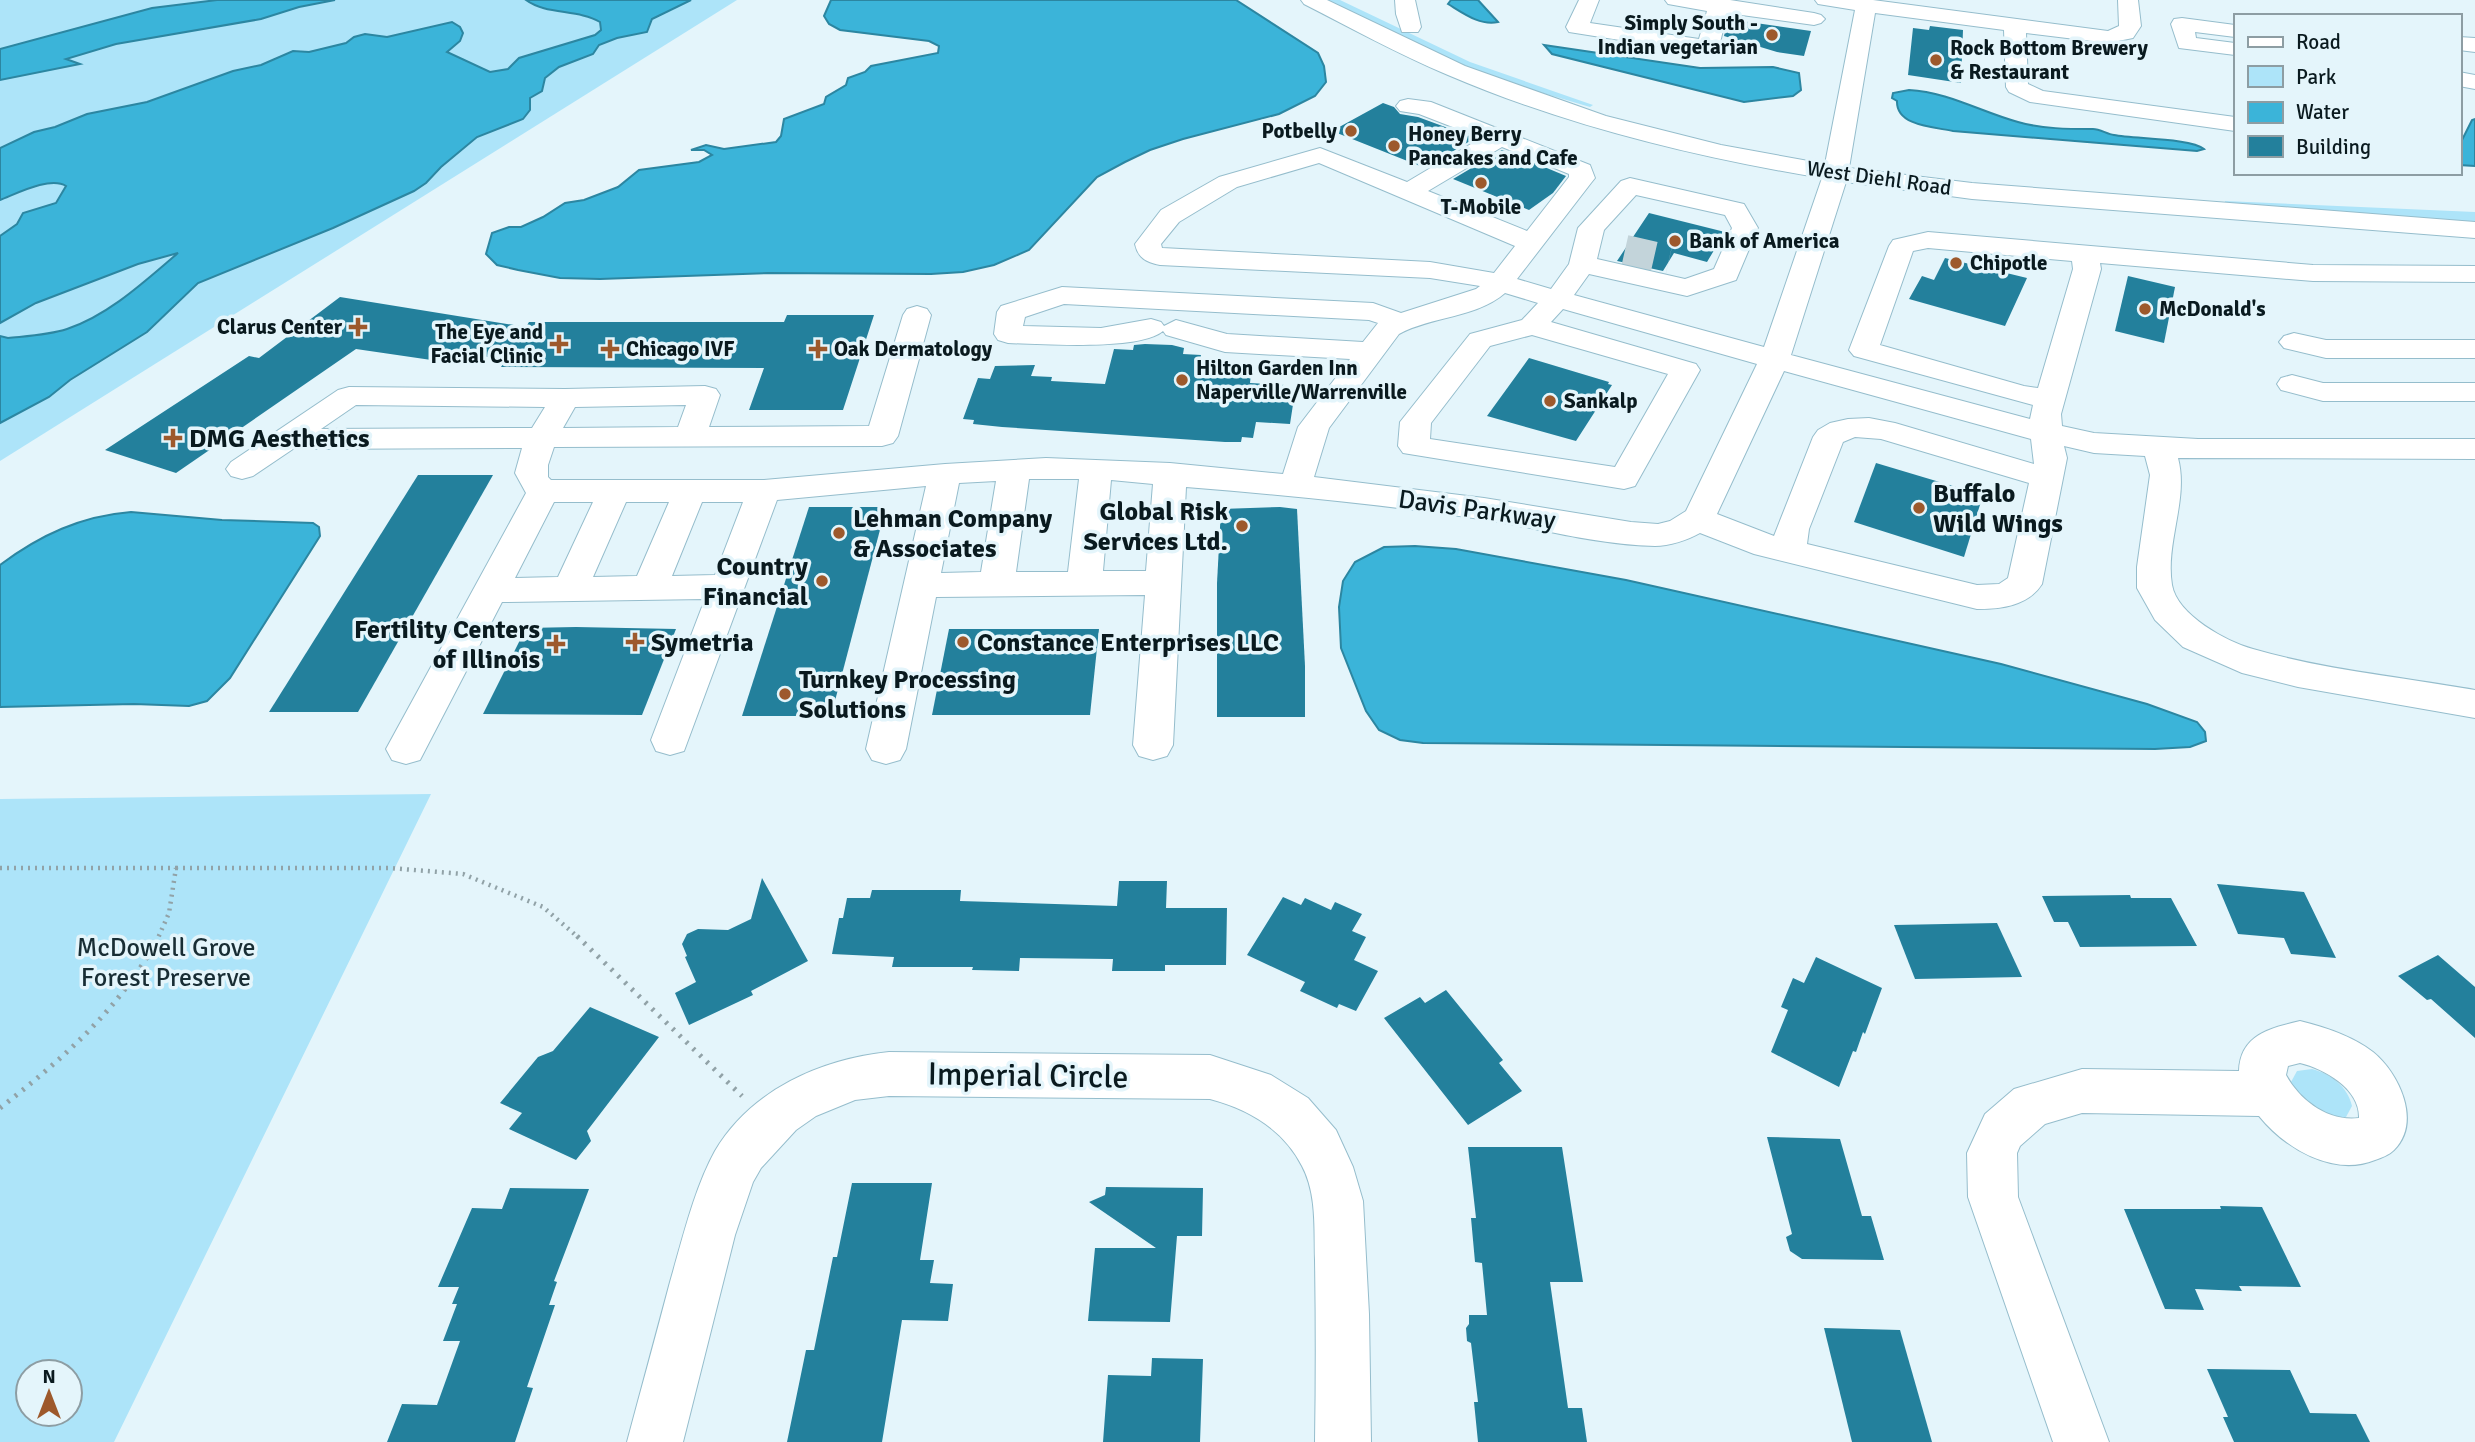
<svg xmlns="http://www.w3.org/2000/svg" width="2475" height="1442" viewBox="0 0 2475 1442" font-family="Signika,sans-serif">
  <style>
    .green { fill: #ade4f9; fill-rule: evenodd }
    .water { fill: #3bb4d9; stroke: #2c86a1; stroke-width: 2 }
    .building { fill: #23809c }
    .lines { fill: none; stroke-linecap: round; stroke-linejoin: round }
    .minor-tunnel { stroke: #c3d4da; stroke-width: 30; stroke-dasharray: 30 15; stroke-linecap: butt }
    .minor-casing { stroke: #95bdcc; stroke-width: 2 }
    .path-far1 { stroke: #91a2a7; stroke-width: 4.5; stroke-dasharray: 2 5; stroke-linecap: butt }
    .path { stroke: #91a2a7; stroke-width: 5; stroke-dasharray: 2.5 7; stroke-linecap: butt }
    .minor { fill: #fff; fill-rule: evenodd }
    .poi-dot { fill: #9d592c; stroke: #e4f5fb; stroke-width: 2.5 }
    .labels { text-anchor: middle; stroke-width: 7; stroke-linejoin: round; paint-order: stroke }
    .far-poi-label { font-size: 21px; font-weight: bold; fill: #0a1a1f; stroke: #e4f5fb; text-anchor: start }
    .far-street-label { font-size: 21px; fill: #0a1a1f; stroke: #e4f5fb }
    .poi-label { font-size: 26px; font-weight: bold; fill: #0a1a1f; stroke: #e4f5fb; text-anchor: start }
    .street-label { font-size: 26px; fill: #0a1a1f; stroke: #e4f5fb }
    .park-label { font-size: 26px; fill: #182d34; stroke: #e4f5fb }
    .near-street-label { font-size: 32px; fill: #0a1a1f; stroke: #e4f5fb }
  </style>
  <rect width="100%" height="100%" fill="#e4f5fb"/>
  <!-- green -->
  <g class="green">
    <path d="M0,0H737L0,461Z"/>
    <path d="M1321,0H1340L1470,62L1593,105L1590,107L1485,76Z"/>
    <path d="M2225,201L2475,212V223L2225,204Z"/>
    <path d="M431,794L114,1442H0V799ZM28,1372H70V1414H28Z"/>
    <path d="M2312,1069C2331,1074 2347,1086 2352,1106L2346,1117L2330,1119L2292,1089L2291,1082L2297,1071Z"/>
  </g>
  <!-- water -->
  <g class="water">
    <path d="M217,0H335L299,7L261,19L116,44L66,59L80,64L0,80V49L152,8Z"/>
    <path d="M526,0H691L652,19L647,32L617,38L599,45L593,54L559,67L545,78L542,91L530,98V110L523,119L477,137L441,167L426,183L414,191L333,228L198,283L147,332L70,380L49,397L0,423V336L8,338C27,336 49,335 67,329C109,315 145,281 178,253L138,264L36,303L0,323V236L17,224L23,213L56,203L66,186C50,176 16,194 0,200V148L34,132L55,127L87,114L147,102L233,71L261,65L293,51L309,52L346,43L354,37L365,34L387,37L452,22L460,27L463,33L460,41L447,52L490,72L508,69L519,58L595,35L601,30L600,22C578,9 546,15 526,0Z"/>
    <path d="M831,0H1236L1318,53L1324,66L1326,82L1315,96L1279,114L1183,139L1150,150L1125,162L1097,177L1029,250L994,265L963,272L931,274L768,273L600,279L560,278L518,270L497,265L486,254L492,233L509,227H521L543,217L565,203L584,200L618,187L639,170L699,162L712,155L704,150H691L706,145L724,149L776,142L781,136L784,119L824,104L826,97L846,85L848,78L865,72L871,66L938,53L939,46L929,41L840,30L829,24L824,16Z"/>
    <path d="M1451,0H1478L1498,22C1480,26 1463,13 1448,4Z"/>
    <path d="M1544,45L1700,68L1773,67L1799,73L1801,90L1793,96L1744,102L1552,54Z"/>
    <path d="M1909,90C1948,92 1981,112 2018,122C2042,129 2069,129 2093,129C2100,129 2107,134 2114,135C2134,139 2191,138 2204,149L2197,151L1953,131C1934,127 1896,126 1897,101L1892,98L1893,93Z"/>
    <path d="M2475,119V166L2459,165V146L2472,120Z"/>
    <path d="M131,512L222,520L313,523L319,527L320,536L230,678L207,701L189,706L134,704L0,707V565C40,535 81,516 131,512Z"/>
    <path d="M1415,546L1456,549L1626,580L2001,664L2147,704L2197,722L2205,732L2206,741L2190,747L2155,749L1423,743L1400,740L1379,730L1366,711L1341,648L1339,607L1343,581L1355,562L1384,547Z"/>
  </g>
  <!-- building -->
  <g class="building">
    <path d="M1728,19L1811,31L1804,56L1777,52L1724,36Z"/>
    <path d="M1930,26L1963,30L1961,83L1908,75L1913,28L1929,30Z"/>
    <path d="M1383,103L1394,107L1400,114L1418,117L1475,138L1425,168L1332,131Z"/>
    <path d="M1502,150L1518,156L1566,176L1553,193L1529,210L1453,179Z"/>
    <path d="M1649,213L1725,232L1707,262L1674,253L1663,271L1617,261Z"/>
    <path d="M1945,258L2027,278L2005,326L1909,299L1922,276L1934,280Z"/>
    <path d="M2128,276L2175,287L2164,343L2115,331Z"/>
    <path d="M340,297L526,327L529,322H784L787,315H874L843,410H749L764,368L501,367L506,359L455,353L445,362L356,349L176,473L105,450L249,356L259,358Z"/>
    <path d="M1145,344L1172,345L1184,348L1183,354L1201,355L1198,371L1251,373L1250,383L1285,385L1284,398H1294L1290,424L1256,422L1253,438L1242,437L1241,442H1225L1002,427L973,424L974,420L963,419L978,378L990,379L995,366L1035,365L1031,376L1052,377L1051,381L1105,384L1114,349L1133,350L1134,345Z"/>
    <path d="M1529,358L1609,382L1608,384L1612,385L1576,441L1487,416Z"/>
    <path d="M1876,463L1983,495L1964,557L1854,522Z"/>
    <path d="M418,475H493L358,712H269Z"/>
    <path d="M809,507H886L831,716H742Z"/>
    <path d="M1280,507L1297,509L1305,666V717H1217V583L1221,509Z"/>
    <path d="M576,627L676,629L642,715L483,714L526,628Z"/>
    <path d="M949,629H1099L1090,715H932Z"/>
    <path d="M762,878L808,961L751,991L753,995L689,1025L675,993L696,982L685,957L687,956L682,944L687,934L698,929L728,930L751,919Z"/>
    <path d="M1119,881H1167L1166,908H1227L1226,965H1165V971H1112L1113,959L1020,958L1019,971L972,970L973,967H892L894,957L832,954L839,918H843L847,898H870L872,890H961L960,901L1117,906Z"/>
    <path d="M2217,884L2304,892L2336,958L2291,954L2284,938L2238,934Z"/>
    <path d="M2130,895L2131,898H2171L2197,946L2080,947L2068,922H2054L2042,896Z"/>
    <path d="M1283,897L1301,905L1305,898L1331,910L1335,902L1362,914L1352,931L1366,937L1354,960L1378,971L1356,1011L1339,1004L1337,1008L1300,991L1305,982L1247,955Z"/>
    <path d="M1997,923L2022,977L1915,979L1894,925Z"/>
    <path d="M2438,955L2475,987V1038L2431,999L2427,1000L2398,976Z"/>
    <path d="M1816,957L1882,988L1865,1034L1863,1032L1856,1052L1853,1051L1839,1087L1771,1052L1788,1010L1781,1007L1793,978L1804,983Z"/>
    <path d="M1446,990L1503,1060L1499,1063L1522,1091L1468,1125L1384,1018L1420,997L1425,1003Z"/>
    <path d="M590,1007L659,1037L587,1131L591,1141L576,1160L509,1129L522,1113L500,1103L538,1057L553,1051Z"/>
    <path d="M1767,1137L1840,1139L1862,1216H1871L1884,1260L1802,1259L1790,1251L1786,1237L1792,1234Z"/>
    <path d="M1468,1147H1562L1583,1282H1550L1568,1408H1582L1587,1442H1478L1474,1402H1478L1471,1343L1467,1341L1466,1328L1469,1324V1315H1487L1482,1263L1475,1262L1471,1218H1476Z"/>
    <path d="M852,1183H932L920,1260H934L930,1283L953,1284L948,1321L902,1320L882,1442H787L806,1350H814L833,1257H837Z"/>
    <path d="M1106,1187L1203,1188L1202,1236H1177L1170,1322L1088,1321L1095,1248H1156L1089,1202L1105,1195Z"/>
    <path d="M510,1188L589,1189L554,1281L557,1282L549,1305H555L527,1387L533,1388L515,1442H387L402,1404L437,1405L460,1341H443L457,1304H452L459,1287H438L472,1208L502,1209Z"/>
    <path d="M2220,1206L2262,1207L2301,1287L2239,1286L2242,1291L2195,1289L2204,1310L2165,1309L2124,1209H2221Z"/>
    <path d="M1824,1328L1900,1330L1932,1442H1852Z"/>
    <path d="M1152,1358L1203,1359L1200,1442H1103L1108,1375L1151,1376Z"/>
    <path d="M2207,1369L2290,1370L2310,1413L2356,1414L2370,1442H2234L2223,1417H2228Z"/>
  </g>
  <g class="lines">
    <!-- minor-tunnel -->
    <path class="minor-tunnel" d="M1625,250L1669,260"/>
    <!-- minor casing -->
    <g class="minor-casing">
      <g id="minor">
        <path d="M1301,0H1327L1465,66L1606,116L1721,145L1825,164L1855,10L1818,4L1815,0H1873L2108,31L2119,26L2118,0H2138L2141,26L2133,38L2108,43L2026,33L2028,84L2043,91L2235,117V131L2030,102L2009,92L2006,87L2004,30L1875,13L1849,168L1972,183L2475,222V238L1972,199L1846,182L1791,355L2030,419L2033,405L1854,356L1849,350L1889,246L1893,240L1928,232L2313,265L2475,266V282L2313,281L2100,263L2101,269L2061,414L2062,426L2094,433L2198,439H2475V459L2178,458C2189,499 2165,543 2172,585C2177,615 2227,642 2253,649C2325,670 2402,677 2475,690V718L2298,687L2242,673L2183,647L2155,620L2137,588V567L2150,475L2145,456L2094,453L2064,446L2067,458L2042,584C2028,606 2001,609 1977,609L1754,554L1700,533C1688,540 1669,546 1655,546C1599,545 1542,529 1487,520C1387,505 1286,495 1186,487L1173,745L1167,756L1153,760L1139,756L1133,745L1145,595L936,597L906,749L900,760L886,764L872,760L866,749L926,486L777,500L684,751L670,755L656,751L651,740L705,599L502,602L420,760L406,764L392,760L386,749L526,493L515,473L522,448L293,449L253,476L242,479L231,476L226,469L231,462L338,390L349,387L565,389L705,386L716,389L720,395L709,427L869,426L903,315L907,309L917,306L927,309L931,315L898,436L893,443L882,446L554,447L548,465V477L551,480H764L945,464L1046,458L1170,463L1283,474L1298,427L1350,359L1225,352L1166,335L1163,331C1140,351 1040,344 1008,343L998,340L994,334L997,312L1001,306L1062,287L1373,303L1401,313L1476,289L1480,286L1430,278L1160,265C1146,262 1138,258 1135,244L1161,210L1219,177L1320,148L1407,182L1481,138L1419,114L1400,111L1396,106L1400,101L1408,99L1431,102L1590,165L1595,178L1591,183L1517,279L1551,289L1569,264L1578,228L1621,181L1630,178L1744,204L1758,228L1736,280L1687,296L1589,274L1574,295L1764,347L1822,178C1694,157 1567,126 1448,75C1398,54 1351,28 1304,4ZM1502,147L1569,174V177L1527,231L1428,191ZM1319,163L1515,246L1494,273L1430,262L1162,248L1161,244L1179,222L1237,187ZM1636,195L1725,215L1732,228L1714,269L1685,279L1597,259L1604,230ZM1928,248L2072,261L2073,269L2038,388L2024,386L1880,345L1913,251ZM1505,293L1538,303L1522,320L1470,334L1400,422L1398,446L1403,453L1624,489L1635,486L1700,370L1696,364L1551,322L1563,309L1757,364L1686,511L1670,521L1658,524L1631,522L1484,498L1314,477L1329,428L1399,334C1432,316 1476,318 1505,293ZM1064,304L1369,320L1378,323L1363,342L1227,334L1176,320L1164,326L1161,322L1151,319L1101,328L1023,326L1025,317ZM1532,335L1668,374L1615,467L1430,439L1431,423L1490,346ZM1784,371L2031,439L2034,464L1895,423L1869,418L1848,419L1830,423L1818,430L1813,437L1774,536L1717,514ZM356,405L545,407L532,428L321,429ZM686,405L678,427L563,428L575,407ZM1855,437L1881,439L2029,483L2008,578L1999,584L1977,585L1807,544L1809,529L1843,442ZM1029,479H1079L1068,572H1016ZM1111,480L1153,484L1146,571H1103ZM996,481L981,572L941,573L959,483ZM554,502H593L558,577L515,578ZM626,502H669L637,576L593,577ZM702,502H743L715,575L672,576Z"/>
        <path d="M1395,0H1415L1421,27L1418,32H1402L1396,14Z"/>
        <path d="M1579,0H1599L1590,23L1699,39L1707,11L1668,4L1665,0H1730L1814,13L1821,15L1825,19L1821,23L1814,25L1727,13L1719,47L1716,52L1708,54L1569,32L1566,27Z"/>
        <path d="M2182,18L2235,25V37L2195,32L2196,38L2235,43V55L2179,48L2171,24L2174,19Z"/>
        <path d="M2459,37L2475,38V52L2459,50Z"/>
        <path d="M2459,72L2475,75V89L2459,86Z"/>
        <path d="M2294,333L2326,340H2475V358H2326L2284,348L2279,342L2284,336Z"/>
        <path d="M2292,375L2323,383H2475V401H2323L2281,390L2277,384L2281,378Z"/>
        <path d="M2300,1021C2325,1027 2352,1036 2373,1052C2399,1073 2422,1122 2394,1150C2389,1155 2381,1158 2375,1160C2333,1177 2285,1148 2259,1116L2082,1113L2045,1124L2020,1146L2017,1153L2018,1197L2109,1442H2053L1968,1197L1967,1153L1985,1114L2014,1089L2082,1069L2239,1071C2240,1035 2270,1028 2300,1021ZM2300,1063C2325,1069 2360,1089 2359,1118C2329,1122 2300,1101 2286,1075L2288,1066Z"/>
        <path d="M889,1052L1210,1055L1271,1075L1308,1098L1336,1130L1353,1167L1363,1201L1369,1314L1371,1442H1315C1316,1381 1316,1321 1315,1260C1314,1229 1317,1194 1302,1166C1283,1129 1248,1109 1210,1099L889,1096L855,1100L816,1116L796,1130L761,1168L753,1182L735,1235L683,1442H627C641,1389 656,1336 670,1282C682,1241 694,1189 715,1151C751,1090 821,1059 889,1052Z"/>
      </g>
    </g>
    <!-- path-far1 -->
    <g class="path-far1">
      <path d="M0,868H176L169,913L158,938"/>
      <path d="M176,868H390L463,874L543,907L579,938"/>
    </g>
    <!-- path -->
    <g class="path">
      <path d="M577,936L742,1096"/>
      <path d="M0,1108C63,1059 122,1007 159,936"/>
    </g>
    <!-- minor -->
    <use href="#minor" class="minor"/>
  </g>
  <!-- markers -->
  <g class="poi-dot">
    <circle cx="1772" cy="35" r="7"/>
    <circle cx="1936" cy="60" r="7"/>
    <circle cx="1351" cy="131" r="7"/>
    <circle cx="1394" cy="146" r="7"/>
    <circle cx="1481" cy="183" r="7"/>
    <circle cx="1675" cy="241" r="7"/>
    <circle cx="1956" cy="263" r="7"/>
    <circle cx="2145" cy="309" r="7"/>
    <path d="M354.5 316.5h7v7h7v7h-7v7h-7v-7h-7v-7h7z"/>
    <path d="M555.5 333.5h7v7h7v7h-7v7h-7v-7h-7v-7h7z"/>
    <path d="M606.5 338.5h7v7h7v7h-7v7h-7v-7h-7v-7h7z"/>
    <path d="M814.5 338.5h7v7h7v7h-7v7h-7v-7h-7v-7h7z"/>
    <circle cx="1182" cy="380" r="7"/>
    <circle cx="1550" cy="401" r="7"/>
    <path d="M169.5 427.5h7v7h7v7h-7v7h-7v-7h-7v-7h7z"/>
    <circle cx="1919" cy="508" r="7"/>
    <circle cx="1242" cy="526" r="7"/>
    <circle cx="839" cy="533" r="7"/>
    <circle cx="822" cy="581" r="7"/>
    <path d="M631.5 631.5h7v7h7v7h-7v7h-7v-7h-7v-7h7z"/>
    <circle cx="963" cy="642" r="7"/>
    <path d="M552.5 633.5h7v7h7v7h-7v7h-7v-7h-7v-7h7z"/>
    <circle cx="785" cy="694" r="7"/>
  </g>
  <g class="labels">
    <!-- far-poi labels -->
    <g class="far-poi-label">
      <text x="1758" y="30" text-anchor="end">Simply South -<tspan x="1758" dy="24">Indian vegetarian</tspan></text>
      <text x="1950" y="55">Rock Bottom Brewery<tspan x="1950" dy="24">&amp; Restaurant</tspan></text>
      <text x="1337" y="138" text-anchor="end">Potbelly</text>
      <text x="1408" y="141">Honey Berry<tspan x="1408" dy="24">Pancakes and Cafe</tspan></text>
      <text x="1481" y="214" text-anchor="middle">T-Mobile</text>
      <text x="1689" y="248">Bank of America</text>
      <text x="1970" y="270">Chipotle</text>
      <text x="2159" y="316">McDonald's</text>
      <text x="342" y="334" text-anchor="end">Clarus Center</text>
      <text x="543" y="339" text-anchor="end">The Eye and<tspan x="543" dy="24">Facial Clinic</tspan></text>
      <text x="626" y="356">Chicago IVF</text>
      <text x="834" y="356">Oak Dermatology</text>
      <text x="1196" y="375">Hilton Garden Inn<tspan x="1196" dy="24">Naperville/Warrenville</tspan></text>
      <text x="1564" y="408">Sankalp</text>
    </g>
    <!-- far-street labels -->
    <g class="far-street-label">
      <text transform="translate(1879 178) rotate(8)" y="7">West Diehl Road</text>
    </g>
    <!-- poi labels -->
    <g class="poi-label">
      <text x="189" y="447">DMG Aesthetics</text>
      <text x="1933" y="502">Buffalo<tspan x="1933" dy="30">Wild Wings</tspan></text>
      <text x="1228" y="520" text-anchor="end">Global Risk<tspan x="1228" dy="30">Services Ltd.</tspan></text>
      <text x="853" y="527">Lehman Company<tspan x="853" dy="30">&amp; Associates</tspan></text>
      <text x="808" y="575" text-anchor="end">Country<tspan x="808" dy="30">Financial</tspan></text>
      <text x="540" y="638" text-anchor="end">Fertility Centers<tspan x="540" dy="30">of Illinois</tspan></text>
      <text x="651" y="651">Symetria</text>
      <text x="977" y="651">Constance Enterprises LLC</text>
      <text x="799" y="688">Turnkey Processing<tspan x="799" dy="30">Solutions</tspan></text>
    </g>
    <!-- street labels -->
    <g class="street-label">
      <text transform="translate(1477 509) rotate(8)" y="9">Davis Parkway</text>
    </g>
    <!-- park labels -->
    <g class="park-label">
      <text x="166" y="956">McDowell Grove<tspan x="166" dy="30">Forest Preserve</tspan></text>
    </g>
    <!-- near-street labels -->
    <g class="near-street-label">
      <text transform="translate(1028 1075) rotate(1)" y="11">Imperial Circle</text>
    </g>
  </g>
  <!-- legend -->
  <rect x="2234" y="14" width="228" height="161" fill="#e4f5fb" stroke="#8d9da3" stroke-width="2"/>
  <rect x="2248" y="37" width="35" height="10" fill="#ffffff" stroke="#8d9da3" stroke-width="2"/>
  <text x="2296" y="49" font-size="21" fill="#0a1a1f">Road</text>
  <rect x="2248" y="66" width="35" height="21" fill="#ade4f9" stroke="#8d9da3" stroke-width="2"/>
  <text x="2296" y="84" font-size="21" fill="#0a1a1f">Park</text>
  <rect x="2248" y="102" width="35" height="21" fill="#3bb4d9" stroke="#8d9da3" stroke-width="2"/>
  <text x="2296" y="119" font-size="21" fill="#0a1a1f">Water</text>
  <rect x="2248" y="136" width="35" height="21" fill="#23809c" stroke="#8d9da3" stroke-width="2"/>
  <text x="2296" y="154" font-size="21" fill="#0a1a1f">Building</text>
  <!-- north arrow -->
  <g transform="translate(49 1393)"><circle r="33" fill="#e4f5fb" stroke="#8d9da3" stroke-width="2"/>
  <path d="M0-5L12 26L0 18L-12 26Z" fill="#9d592c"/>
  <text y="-10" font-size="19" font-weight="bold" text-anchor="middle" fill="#0a1a1f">N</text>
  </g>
</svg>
